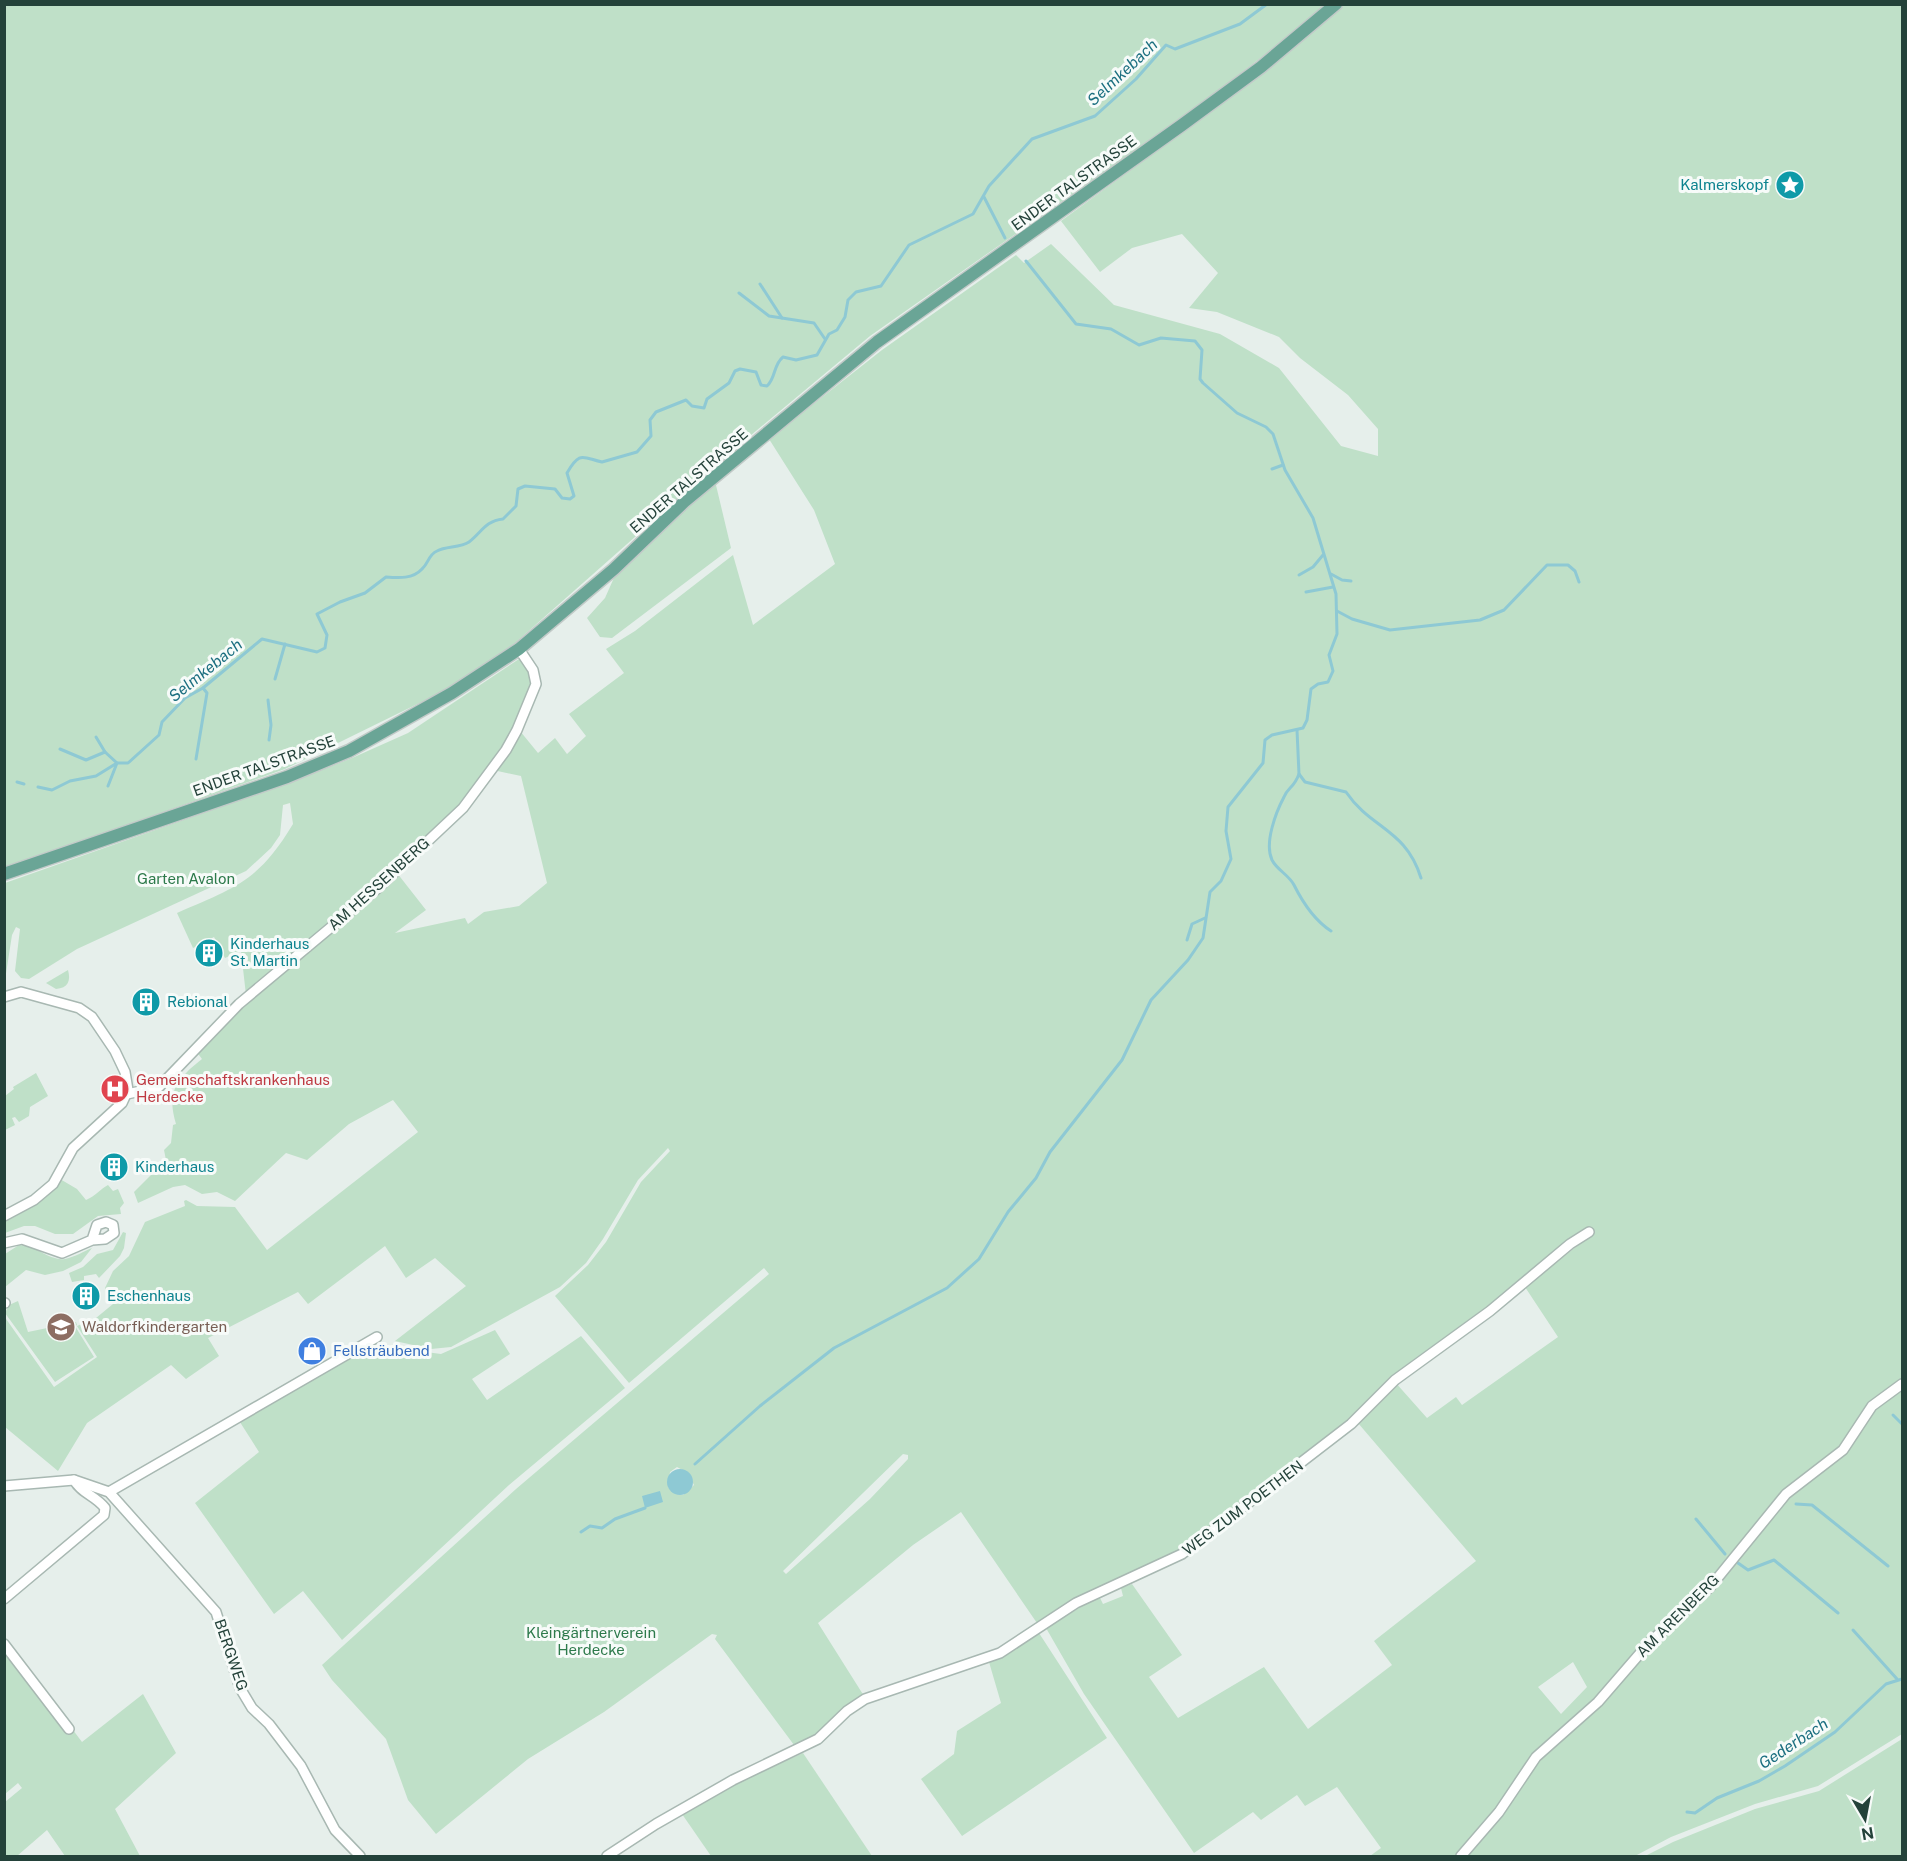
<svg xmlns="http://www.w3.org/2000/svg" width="1907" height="1861" viewBox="0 0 1907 1861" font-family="'Public Sans',sans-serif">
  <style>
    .green { fill: #bfe0c8; fill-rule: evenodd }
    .water { fill: #8ec9d4 }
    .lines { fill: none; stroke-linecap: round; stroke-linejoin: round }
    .stream { stroke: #8ec9d4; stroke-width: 3 }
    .minor-casing { stroke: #a8b8b2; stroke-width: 12 }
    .major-casing { stroke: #c2cac8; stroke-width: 15 }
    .minor { stroke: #fff; stroke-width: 9 }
    .major { stroke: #6aa596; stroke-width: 12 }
    .labels { text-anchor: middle; stroke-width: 6; stroke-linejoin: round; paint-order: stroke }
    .street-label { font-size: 15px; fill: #24423a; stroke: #f7fbf9 }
    .culture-label { font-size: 15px; fill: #0d838f; stroke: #f7fbf9; text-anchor: start }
    .park-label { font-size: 15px; fill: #2d7a4b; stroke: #f7fbf9 }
    .health-label { font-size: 15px; fill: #be3a42; stroke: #f7fbf9; text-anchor: start }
    .education-label { font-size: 15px; fill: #785e54; stroke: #f7fbf9; text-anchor: start }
    .shop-label { font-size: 15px; fill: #366cbe; stroke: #f7fbf9; text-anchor: start }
    .water-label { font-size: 16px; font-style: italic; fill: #1c6f80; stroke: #f7fbf9 }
  </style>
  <rect width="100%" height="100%" fill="#e6efeb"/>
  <!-- green -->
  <g class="green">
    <path d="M5,5H1329L1202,103L870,336L738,446L515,643L450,688L285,769L5,868Z"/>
    <path d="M1337,5H1902V1734L1818,1786L1755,1804L1671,1837L1635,1856H1465L1501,1814L1538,1759L1600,1705L1595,1698L1562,1733L1535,1755L1498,1810L1459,1856H1370L1381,1848L1337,1787L1305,1806L1297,1795L1261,1820L1253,1812L1194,1853L1084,1694L1046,1628L1099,1596L1103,1604L1123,1596L1121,1588L1132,1584L1182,1655L1149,1677L1178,1718L1264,1667L1308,1729L1392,1665L1374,1641L1476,1561L1358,1423L1395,1382L1427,1418L1456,1397L1462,1405L1558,1337L1525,1287L1591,1235L1587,1229L1487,1308L1413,1360L1340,1429L1181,1553L1076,1601L1039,1626L961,1512L913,1545L818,1623L864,1696C840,1712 821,1733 797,1749L715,1639L717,1635L712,1634L604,1712L528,1759L436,1834L408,1800L386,1739L332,1680L322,1665L516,1489L769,1274L764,1268L629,1383L555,1296L588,1265L606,1242L641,1182L670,1151L668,1148L638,1180L603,1239L586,1263L560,1287L451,1347L431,1349L395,1341L466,1286L435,1258L406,1278L385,1246L308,1304L298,1292L208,1338L219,1356L186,1379L171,1365L87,1423L58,1471L5,1427L4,1316L54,1387L97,1357L77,1326L96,1318L113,1304L105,1288L113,1271L129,1256L145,1222L185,1206L184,1201L186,1200L197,1206L235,1207L267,1250L418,1132L393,1100L349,1124L307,1160L286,1153L235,1201L217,1192L202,1194L185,1185L173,1187L138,1203L134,1192L166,1160L164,1150L171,1143L173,1125L176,1124C166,1091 177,1079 202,1059L196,1051L242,1004L397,873L426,910L395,933L465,918L468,924L484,912L519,906L547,883L521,776L493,770L520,731L538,753L555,738L567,754L586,736L569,714L624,673L606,649L635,631L733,555L753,625L835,564L814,510L769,439L882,350L1016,255L1024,263L1051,244L1114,305L1220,334L1279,368L1341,446L1378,456V429L1348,395L1300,358L1279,337L1217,312L1189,308L1218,273L1182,234L1132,248L1100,272L1061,221L1221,104ZM903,1454L908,1455V1459L870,1499L786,1574L783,1571ZM677,1467L688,1473L694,1485L683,1495L676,1494L668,1487L670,1472ZM1573,1662L1587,1687L1561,1714L1538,1687Z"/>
    <path d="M715,481L731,548L612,638L600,637L587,618L605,598L617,571Z"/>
    <path d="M519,659L531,670L533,685L504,748L460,808L377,886L246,995L241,951L225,958L214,937L193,948L177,913C236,887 258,882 293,824L290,803L283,805L280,835L271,848L246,871L77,949L29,979L21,978L15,971L20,929L16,927L12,935L5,980V883L289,783L352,758L408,733Z"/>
    <path d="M68,970C71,981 68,988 56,989L46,983Z"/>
    <path d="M36,1073L48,1096L30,1107L29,1116L19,1122L15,1117L12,1118L15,1125L5,1130V1096L14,1089L13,1087Z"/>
    <path d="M60,1179L77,1189L86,1200C96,1196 100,1189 108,1185L113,1191L118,1189L124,1203L120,1208L121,1214L98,1216L73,1234H55L35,1226H24L5,1233L4,1222L45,1198Z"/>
    <path d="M123,1232L126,1233L124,1248L120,1256L99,1278L96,1274L84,1276V1280L72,1282L69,1273L83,1267L97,1254L113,1250Z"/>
    <path d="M19,1245C36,1245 49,1261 65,1259C75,1257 84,1251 92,1248L81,1262L63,1271L45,1275L26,1270L5,1287V1254Z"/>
    <path d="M18,1301L28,1332L76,1322L77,1325L75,1326L94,1357L55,1382L5,1313L9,1305Z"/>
    <path d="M495,1330L510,1354L472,1379L487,1400L581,1336L625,1388L509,1485L342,1640L303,1591L274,1614L195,1503L259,1452L238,1419L366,1349L396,1348L441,1354Z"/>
    <path d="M1039,1633L1107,1738L962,1836L921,1779L954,1754L957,1731L1001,1703L989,1662Z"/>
    <path d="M4,1649L68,1735L73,1730L82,1742L143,1694L176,1753L115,1809L140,1856H65L47,1830L17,1856H5V1802L22,1788L18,1783L5,1794Z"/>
    <path d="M1902,1739V1856H1645L1673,1842L1755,1809L1819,1791Z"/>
    <path d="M803,1753L872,1856H711L682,1814L736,1783Z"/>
  </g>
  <!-- water -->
  <g class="water">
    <circle cx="680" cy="1482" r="13"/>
    <path d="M660,1491L663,1502L645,1508L642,1496Z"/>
  </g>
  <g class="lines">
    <!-- stream -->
    <g class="stream">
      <path d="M984,197L1005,238"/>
      <path d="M760,284L782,318"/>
      <path d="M739,293L769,316L814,323L825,339"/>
      <path d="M1272,469L1283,465"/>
      <path d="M1331,574L1342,580L1351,581"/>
      <path d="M1299,575L1313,567L1323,555"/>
      <path d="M1306,592L1333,587"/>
      <path d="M1337,611L1352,619L1390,630L1480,620L1504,610L1547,565H1568L1575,571L1579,582"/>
      <path d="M275,679L285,644"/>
      <path d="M268,700L271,725L269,740"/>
      <path d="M1297,730L1299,774L1305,782L1346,792C1371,829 1406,829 1421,878"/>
      <path d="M96,737L105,752"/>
      <path d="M60,749L86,760L105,752L117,763L108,786"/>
      <path d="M196,759L207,693L203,688"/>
      <path d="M1299,774C1294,788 1288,787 1284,797C1276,812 1264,843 1272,860C1277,870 1289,875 1294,885C1303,903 1314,920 1331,931"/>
      <path d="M17,782L24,784"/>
      <path d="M38,787L52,790L70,781L96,776L117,763H128L159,735L162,722L185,698L203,688L262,639L317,652L325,648L327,635L317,614L340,602L365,593L386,577C399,578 413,579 422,569C429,563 428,555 437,551C446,546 460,548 469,542C482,532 485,521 503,519L516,506L518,489L525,486L555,489L562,498L570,499L574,496L567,473C580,450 583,458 602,462L637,452L651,436L650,420L656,412L686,400L692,406L704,408L707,399L729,383L735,371L740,369L756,372L761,385L767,386C776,378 773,365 783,357L796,360L817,355L829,334L837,330L845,317L848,300L856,292L881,286L909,245L973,214L989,186L1032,139L1095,116L1136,79L1166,45L1175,49L1240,24L1267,4"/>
      <path d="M1187,940L1192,924L1205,918"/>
      <path d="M1893,1415L1902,1424"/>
      <path d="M695,1464L760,1406L834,1348L947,1288L979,1259L1008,1212L1036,1178L1050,1152L1122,1060L1151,1000L1188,960L1203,938L1210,892L1221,881L1231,859L1226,831L1228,807L1263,763L1265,740L1272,735L1303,728L1307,720L1311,689L1318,684L1328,682L1333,671L1329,655L1337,634L1336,594L1313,518L1285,470L1273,434L1266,427L1237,413L1203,383L1200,379L1202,350L1195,341L1161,338L1139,345L1111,329L1076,324L1026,261"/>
      <path d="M1796,1504L1812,1505L1888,1566"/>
      <path d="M1696,1519L1725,1554"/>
      <path d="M581,1532L590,1526L602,1528L615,1519L645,1508"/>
      <path d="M1738,1563L1748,1570L1774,1560L1838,1613"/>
      <path d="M1853,1630L1897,1679"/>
      <path d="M1687,1812L1695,1813L1717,1798L1759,1781L1785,1766L1835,1732L1886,1684L1902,1679"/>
    </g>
    <!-- minor casing -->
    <g class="minor-casing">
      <g id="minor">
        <path d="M4,997L21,992L79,1008L92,1017L115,1051L125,1072L128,1090L122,1103L73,1148L53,1184L34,1200L4,1216"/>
        <path d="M127,1094L159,1087L239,1004L378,888L463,808L506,750L517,730L536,684L533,670L519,649"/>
        <path d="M4,1243L22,1239L62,1253L92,1240L105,1239L114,1233L113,1225L106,1222L97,1225L92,1240"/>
        <path d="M4,1303H5"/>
        <path d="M4,1486L74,1480L109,1492L216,1612L240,1688L252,1708L269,1724L301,1766L335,1830L360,1856"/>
        <path d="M109,1492L377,1337"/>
        <path d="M4,1599L104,1515L105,1508C95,1495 82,1494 74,1480"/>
        <path d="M4,1644L69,1729"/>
        <path d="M607,1856L656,1824L733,1780L818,1739L847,1711L865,1699L1000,1653L1076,1603L1182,1554L1351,1424L1395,1380L1490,1311L1570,1244L1589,1232"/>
        <path d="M1461,1856L1499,1812L1536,1757L1598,1702L1649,1643L1711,1586L1786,1494L1843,1450L1872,1406L1902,1384"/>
      </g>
    </g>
    <!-- major casing -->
    <g class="major-casing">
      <path id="major" d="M4,874L287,777L349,751L452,693L519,649L614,569L684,502L877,342L1182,125L1261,67L1336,4"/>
    </g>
    <!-- minor -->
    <use href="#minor" class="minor"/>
    <!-- major -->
    <use href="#major" class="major"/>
  </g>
  <!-- icons -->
  <defs>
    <g id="sight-disc" transform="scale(1.5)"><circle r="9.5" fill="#0f9aa8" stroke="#f7fbf9"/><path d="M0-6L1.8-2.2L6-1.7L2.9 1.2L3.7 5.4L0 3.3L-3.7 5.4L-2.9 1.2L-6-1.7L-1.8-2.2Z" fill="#fff"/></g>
    <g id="building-disc" transform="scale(1.5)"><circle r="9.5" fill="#0f9aa8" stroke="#f7fbf9"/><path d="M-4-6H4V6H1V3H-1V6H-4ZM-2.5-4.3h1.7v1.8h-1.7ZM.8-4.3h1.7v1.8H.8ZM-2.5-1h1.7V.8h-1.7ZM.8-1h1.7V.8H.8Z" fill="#fff"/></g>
    <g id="hospital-disc" transform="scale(1.5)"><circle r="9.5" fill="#e0444e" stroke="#f7fbf9"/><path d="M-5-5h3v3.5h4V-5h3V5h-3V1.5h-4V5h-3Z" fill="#fff"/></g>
    <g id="school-disc" transform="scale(1.5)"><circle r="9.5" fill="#8d6e63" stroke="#f7fbf9"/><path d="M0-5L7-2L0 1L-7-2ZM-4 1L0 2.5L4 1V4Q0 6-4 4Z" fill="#fff"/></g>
    <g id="shop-disc" transform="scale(1.5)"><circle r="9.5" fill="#3f7fe0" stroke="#f7fbf9"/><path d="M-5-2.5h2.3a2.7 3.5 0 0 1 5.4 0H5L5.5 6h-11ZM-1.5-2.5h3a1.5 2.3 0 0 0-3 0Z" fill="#fff"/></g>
  </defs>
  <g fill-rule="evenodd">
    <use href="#sight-disc" x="1790" y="185"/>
    <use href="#building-disc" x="209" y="953"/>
    <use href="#building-disc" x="146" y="1002"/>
    <use href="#hospital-disc" x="115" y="1089"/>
    <use href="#building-disc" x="114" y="1167"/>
    <use href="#building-disc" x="86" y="1296"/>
    <use href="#school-disc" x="61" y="1327"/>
    <use href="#shop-disc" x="312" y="1351"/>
  </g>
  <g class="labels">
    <!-- street labels -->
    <g class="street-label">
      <text transform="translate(1074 183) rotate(-36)" y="5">ENDER TALSTRASSE</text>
      <text transform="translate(689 481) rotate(-41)" y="5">ENDER TALSTRASSE</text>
      <text transform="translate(264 766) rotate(-20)" y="5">ENDER TALSTRASSE</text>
      <text transform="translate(379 884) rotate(-42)" y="5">AM HESSENBERG</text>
      <text transform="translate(1243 1508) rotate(-37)" y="5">WEG ZUM POETHEN</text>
      <text transform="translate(1678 1616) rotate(-45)" y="5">AM ARENBERG</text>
      <text transform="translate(231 1655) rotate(71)" y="5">BERGWEG</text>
    </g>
    <!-- culture labels -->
    <g class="culture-label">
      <text x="1769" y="190" text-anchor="end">Kalmerskopf</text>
      <text x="230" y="949">Kinderhaus<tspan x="230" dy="17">St. Martin</tspan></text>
      <text x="167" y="1007">Rebional</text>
      <text x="135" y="1172">Kinderhaus</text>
      <text x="107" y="1301">Eschenhaus</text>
    </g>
    <!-- park labels -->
    <g class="park-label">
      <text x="186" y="884">Garten Avalon</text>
      <text x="591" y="1638">Kleingärtnerverein<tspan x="591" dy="17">Herdecke</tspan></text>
    </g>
    <!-- health labels -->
    <g class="health-label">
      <text x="136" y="1085">Gemeinschaftskrankenhaus<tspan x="136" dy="17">Herdecke</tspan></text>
    </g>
    <!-- education labels -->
    <g class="education-label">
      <text x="82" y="1332">Waldorfkindergarten</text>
    </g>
    <!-- shop labels -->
    <g class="shop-label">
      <text x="333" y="1356">Fellsträubend</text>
    </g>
    <!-- water labels -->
    <g class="water-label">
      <text transform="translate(1122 72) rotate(-43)" y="6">Selmkebach</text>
      <text transform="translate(205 670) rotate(-39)" y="6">Selmkebach</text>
      <text transform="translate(1793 1743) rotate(-33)" y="6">Gederbach</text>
    </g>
  </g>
  <!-- border -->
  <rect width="1907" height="1861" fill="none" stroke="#24423a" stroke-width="12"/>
  <!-- north arrow -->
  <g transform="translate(1865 1819) rotate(170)" stroke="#f7fbf9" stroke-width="4.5" paint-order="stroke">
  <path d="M0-4.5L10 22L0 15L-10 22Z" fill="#24423a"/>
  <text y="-9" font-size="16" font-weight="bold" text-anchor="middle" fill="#24423a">N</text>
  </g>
</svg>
